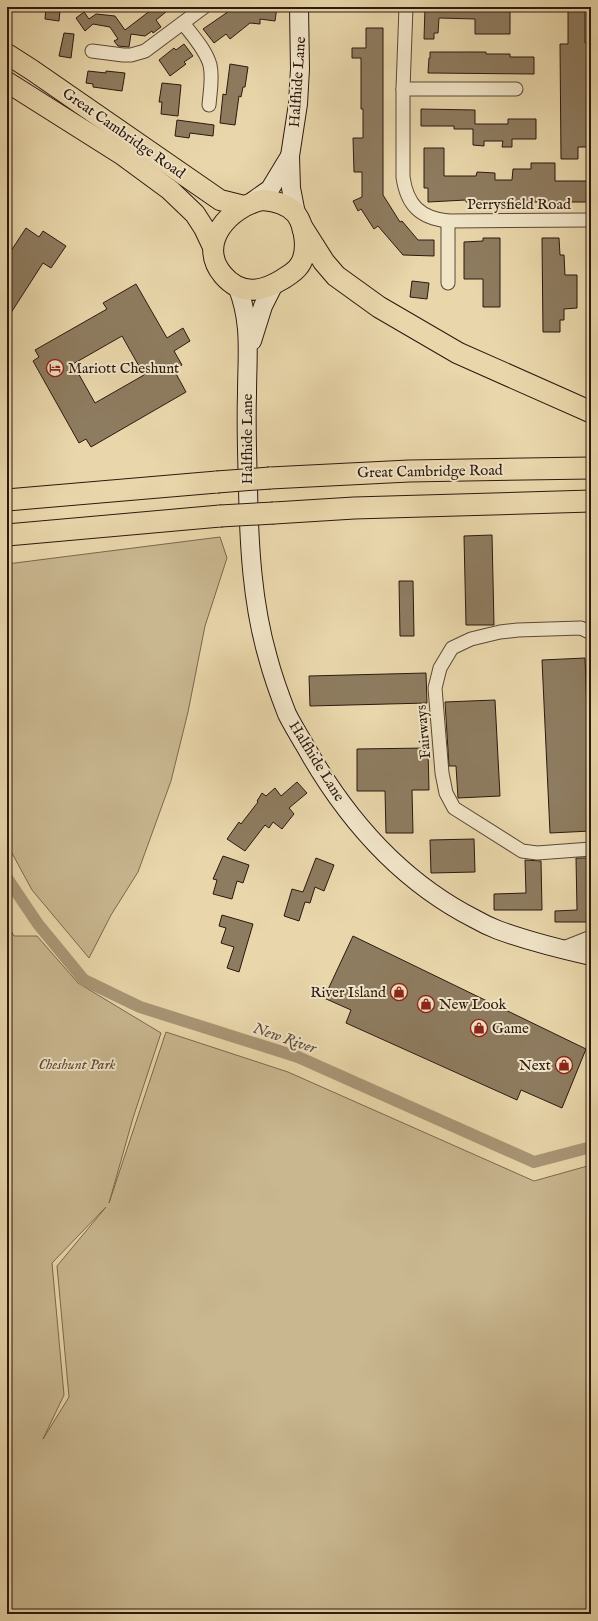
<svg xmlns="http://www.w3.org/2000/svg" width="598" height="1621" viewBox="0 0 598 1621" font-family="'IM FELL English',serif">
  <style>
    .green { fill: #c9b790; stroke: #7a6850; fill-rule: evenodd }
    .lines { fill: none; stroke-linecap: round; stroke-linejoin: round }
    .canal { stroke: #a99676; stroke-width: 12 }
    .building { fill: #8e7c60; stroke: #2c190f; fill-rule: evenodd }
    .minor-casing { stroke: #5b4836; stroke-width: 15 }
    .secondary-casing { stroke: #2c190f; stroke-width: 20 }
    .primary-casing { stroke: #2c190f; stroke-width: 22 }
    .trunk-casing { stroke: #2c190f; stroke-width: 23 }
    .minor { stroke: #f1e5c8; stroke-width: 13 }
    .secondary { stroke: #f1e5c8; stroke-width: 18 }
    .primary { stroke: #e9d7ab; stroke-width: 20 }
    .trunk { stroke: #e9d7ab; stroke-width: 21 }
    .trunk-bridge-casing { stroke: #2c190f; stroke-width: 23; stroke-linecap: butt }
    .trunk-bridge { stroke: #e9d7ab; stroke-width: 21 }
    .labels { text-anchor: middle; stroke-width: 4; stroke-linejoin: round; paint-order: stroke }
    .street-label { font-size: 15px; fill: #2c190f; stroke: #f1e5c8 }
    .poi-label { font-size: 15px; fill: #2c190f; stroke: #f1e5c8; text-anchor: start }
    .park-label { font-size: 15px; font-style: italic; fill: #5b4836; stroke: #f1e5c8 }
    .water-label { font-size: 16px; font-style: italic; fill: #5e4b38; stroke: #f1e5c8 }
  </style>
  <rect width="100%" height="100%" fill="#e9d7ab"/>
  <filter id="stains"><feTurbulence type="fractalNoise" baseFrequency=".005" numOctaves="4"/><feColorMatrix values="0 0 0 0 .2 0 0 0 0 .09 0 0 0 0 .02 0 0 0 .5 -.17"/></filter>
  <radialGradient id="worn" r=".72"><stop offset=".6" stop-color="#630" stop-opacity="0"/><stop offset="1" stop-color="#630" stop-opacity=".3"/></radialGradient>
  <!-- green -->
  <g class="green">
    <path d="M220,537L227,558L205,626L188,712L171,781L138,872L111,915L89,958L32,890L7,844V564Z"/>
    <path d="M7,924L14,936H37L78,983L161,1033L133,1118L109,1203L166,1032L288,1072L534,1181L591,1165V1614H7ZM106,1207L57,1266L69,1397L43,1439L64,1395L52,1263Z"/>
  </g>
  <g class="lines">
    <!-- canal -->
    <path class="canal" d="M7,878L38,924L84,980L140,1007L298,1057L534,1162L591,1147"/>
  </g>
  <!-- building -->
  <g class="building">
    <path d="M155,7H172L156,20L161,27L153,33L152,31L145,36L131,34L129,47L118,46L114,41L118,39L110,27L93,24L85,31L76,18L84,12L89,19L96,14L115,16L125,30Z"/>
    <path d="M235,7L265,10V7H277L275,21L260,19V24L250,23L230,39L226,34L214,43L203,29Z"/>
    <path d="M425,7H510V34H475V19L439,18L438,33H434V39H424Z"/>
    <path d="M46,8L60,10L59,21L45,19Z"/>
    <path d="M568,11H585V43H591V147H578V159H561L560,44H568Z"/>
    <path d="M366,28H383V195L400,222L402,221L418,240H434V256L403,255L378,226L374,229L361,209L358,211L353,201L362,197V172H354L353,138H363V109H361V58H352V48H366Z"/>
    <path d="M64,33L74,34L71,58L59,56Z"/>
    <path d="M184,44L193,56L184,62L186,64L170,76L159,60L174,48L176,50Z"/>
    <path d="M430,52H486V54H510V57H534V74L428,73L429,58H430Z"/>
    <path d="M230,64L248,67L245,87H243L241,97L239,96L235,125L220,123L223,94L226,95Z"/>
    <path d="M88,71L106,73V71L125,73L122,91L93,87V84L86,83Z"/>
    <path d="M162,83L181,85L178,116L161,114L162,102H159Z"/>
    <path d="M421,109L475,110V124H508V119H536V139H512V147H502L503,141H484V146L473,145V129H454V126H421Z"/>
    <path d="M177,120L214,125L213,136L190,133L189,138L175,136Z"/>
    <path d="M424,148H444V176H476L477,172L495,173V180H512L513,169H531V163H555V181H591V202H466V200L428,202V188H424Z"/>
    <path d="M26,228L39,237L43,231L66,246L51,268L43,263L7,319V257Z"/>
    <path d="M483,238H500V307H483V279H464V242L483,241Z"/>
    <path d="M542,238H559L560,255H564L565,275H577V308L564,309V320H560V332H543Z"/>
    <path d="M412,281L429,283L427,299L410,297Z"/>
    <path d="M136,284L167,338L183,328L190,341L174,351L182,365L174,370L186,392L91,447L86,439L79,443L33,361L39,357L35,350L107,309L103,303ZM122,336L144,375L95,403L73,364Z"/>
    <path d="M492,535L494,625H466L464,536Z"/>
    <path d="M399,581H413L414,636H400Z"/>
    <path d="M585,658L587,711H591V831L550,833L542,660Z"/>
    <path d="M426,673L427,703L310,706L309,676Z"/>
    <path d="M495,700L500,796L458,798L456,766H449L445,702Z"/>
    <path d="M428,748L429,790H412L413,833H386L385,791H357V749Z"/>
    <path d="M297,782L307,793L289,808L294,814L282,829L273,822L269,828L265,825L245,851L227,839L239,822L241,824L258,802L257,801L262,793L266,796L275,788L281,796Z"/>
    <path d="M474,839L475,872L431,873L430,840Z"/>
    <path d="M223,856L249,865L243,883L237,881L232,899L213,894L217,880L213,879Z"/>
    <path d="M316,858L334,865L324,891L315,887L310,903L305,902L299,921L284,916L292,889L303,892Z"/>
    <path d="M576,858H591V922H555V911L577,910Z"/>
    <path d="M525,860L541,861L542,910H494V894L526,893Z"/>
    <path d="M222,915L253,924L239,972L227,968L234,947L221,943L226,928L219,926Z"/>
    <path d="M353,936L586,1049L562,1108L521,1090L517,1100L346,1023L351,1010L324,998Z"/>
  </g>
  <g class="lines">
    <!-- minor casing -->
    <g class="minor-casing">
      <g id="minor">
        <path d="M406,7L403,89V177C407,205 420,218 448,221L591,220"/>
        <path d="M183,23C192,35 206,50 210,65C213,78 210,92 209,105"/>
        <path d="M92,51L123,55H131L145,51L204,7"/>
        <path d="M403,89H516"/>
        <path d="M448,283V221"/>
        <path d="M591,633L581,628L518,630L500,632L471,639L452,648L440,668L435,688L442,773L446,793L454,808L522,851L537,853L591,849"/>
        <path d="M561,949L591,937"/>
      </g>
    </g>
    <!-- secondary casing -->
    <g class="secondary-casing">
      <g id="secondary">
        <path d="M253,201L270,189L290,156"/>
        <path d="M296,214L291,188L290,156L298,104L300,69L299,7"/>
        <path d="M237,286C252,323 247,356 247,394C246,425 247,456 248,487C249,544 252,603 268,658C273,677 280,696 287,714C292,724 298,734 304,744C344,816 400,881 475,919C482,923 490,927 498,930C528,941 560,949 591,956"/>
        <path d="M252,341L263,306L273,286"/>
      </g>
    </g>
    <!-- primary casing -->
    <g class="primary-casing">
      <g id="primary">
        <path d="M7,54L32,70L220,200L244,206"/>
        <path d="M7,82L121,154L170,190L195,214L204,228L213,247"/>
        <path d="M263,200C275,201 288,204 296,214C305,226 309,253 299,266C295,272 289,275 283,279C262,292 241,296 223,275C196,243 230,206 263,200Z"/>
      </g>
    </g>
    <!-- trunk casing -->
    <g class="trunk-casing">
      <g id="trunk">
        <path d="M303,229L324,262L336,276L379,307L458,353L591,412"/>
        <path d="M270,478L409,471L591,468"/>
        <path d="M7,500L217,482"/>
        <path d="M274,513L354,508L591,501"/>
        <path d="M7,535L220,516"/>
      </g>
    </g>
    <!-- minor -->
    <use href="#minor" class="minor"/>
    <!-- secondary -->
    <use href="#secondary" class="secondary"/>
    <!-- primary -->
    <use href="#primary" class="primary"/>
    <!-- trunk -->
    <use href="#trunk" class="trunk"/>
    <!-- trunk-bridge casing -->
    <g class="trunk-bridge-casing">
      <g id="trunk-bridge">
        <path d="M217,482L270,478"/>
        <path d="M220,516L274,513"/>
      </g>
    </g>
    <!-- trunk-bridge -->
    <use href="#trunk-bridge" class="trunk-bridge"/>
  </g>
  <!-- icons -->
  <defs>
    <g id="hotel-ring" transform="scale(0.9)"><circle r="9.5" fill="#f1e5c8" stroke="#8f2418" stroke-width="1.5"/><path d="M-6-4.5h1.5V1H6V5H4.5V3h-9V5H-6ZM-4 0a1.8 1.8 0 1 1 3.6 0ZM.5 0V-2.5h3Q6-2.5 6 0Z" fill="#8f2418"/></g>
    <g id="shop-ring" transform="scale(0.9)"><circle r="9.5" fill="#f1e5c8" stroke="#8f2418" stroke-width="1.5"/><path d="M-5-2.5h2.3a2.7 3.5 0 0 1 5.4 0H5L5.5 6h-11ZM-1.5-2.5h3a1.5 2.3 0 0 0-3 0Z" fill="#8f2418"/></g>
  </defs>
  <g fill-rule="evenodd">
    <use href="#hotel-ring" x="55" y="368"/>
    <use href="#shop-ring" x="399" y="992"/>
    <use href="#shop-ring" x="426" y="1004"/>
    <use href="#shop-ring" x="479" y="1028"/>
    <use href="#shop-ring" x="564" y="1065"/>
  </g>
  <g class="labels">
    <!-- street labels -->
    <g class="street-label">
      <text transform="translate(297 82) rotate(-86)" y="5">Halfhide Lane</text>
      <text transform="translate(124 133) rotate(35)" y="5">Great Cambridge Road</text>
      <text x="519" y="209">Perrysfield Road</text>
      <text transform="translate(247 439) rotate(-90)" y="5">Halfhide Lane</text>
      <text transform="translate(430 471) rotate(-1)" y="5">Great Cambridge Road</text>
      <text transform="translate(423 732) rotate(-95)" y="5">Fairways</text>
      <text transform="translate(317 761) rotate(58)" y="5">Halfhide Lane</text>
    </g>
    <!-- poi labels -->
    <g class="poi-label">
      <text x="68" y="373">Mariott Cheshunt</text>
      <text x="386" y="997" text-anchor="end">River Island</text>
      <text x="439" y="1009">New Look</text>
      <text x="492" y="1033">Game</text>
      <text x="551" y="1070" text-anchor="end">Next</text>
    </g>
    <!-- park labels -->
    <g class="park-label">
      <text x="77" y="1069">Cheshunt Park</text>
    </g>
    <!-- water labels -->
    <g class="water-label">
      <text transform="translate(285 1037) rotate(19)" y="6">New River</text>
    </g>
  </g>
  <!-- margin -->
  <rect width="598" height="1621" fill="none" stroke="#e9d7ab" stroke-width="24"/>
  <rect x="8" y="8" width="582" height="1605" fill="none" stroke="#2c190f" stroke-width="2"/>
  <rect x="12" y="12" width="574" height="1597" fill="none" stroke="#2c190f"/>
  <rect width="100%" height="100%" filter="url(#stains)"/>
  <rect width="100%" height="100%" fill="url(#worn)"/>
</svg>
